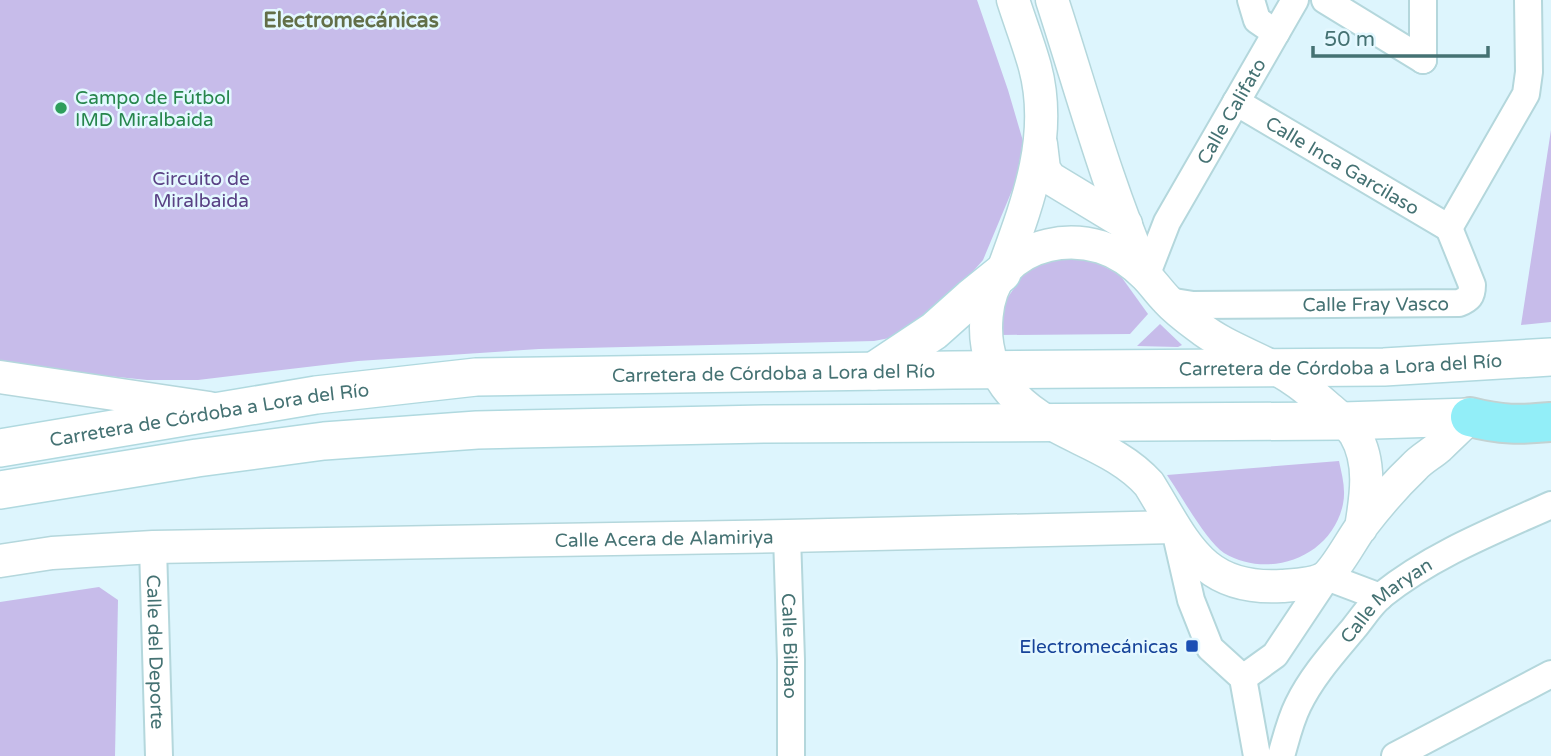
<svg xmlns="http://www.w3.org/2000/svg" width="1551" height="756" viewBox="0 0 1551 756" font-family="'Varela Round',sans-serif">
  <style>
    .green { fill: #c7bcea }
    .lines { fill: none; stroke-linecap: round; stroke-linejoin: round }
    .minor-casing { stroke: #b4d7dc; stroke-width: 30 }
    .tertiary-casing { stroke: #b4d7dc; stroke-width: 35 }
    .secondary-casing { stroke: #b0d9df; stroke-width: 40 }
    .trunk-casing { stroke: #c3d2d2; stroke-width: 42 }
    .minor { stroke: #fff; stroke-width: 26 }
    .tertiary { stroke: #fff; stroke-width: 32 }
    .secondary { stroke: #fff; stroke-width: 37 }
    .trunk { stroke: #92eef8; stroke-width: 38 }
    .leisure-dot { fill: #2e9e5b; stroke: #e4f8ff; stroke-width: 2.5 }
    .transit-dot { fill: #1a4fb4; stroke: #e4f8ff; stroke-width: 2.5 }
    .labels { text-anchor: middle; stroke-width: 5; stroke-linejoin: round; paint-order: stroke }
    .leisure-label { font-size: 19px; fill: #27864d; stroke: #e4f8ff; text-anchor: start }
    .street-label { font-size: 19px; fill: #457273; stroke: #e4f8ff }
    .park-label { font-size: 19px; fill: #5a4285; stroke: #e4f8ff }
    .transit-label { font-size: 19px; fill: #164399; stroke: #e4f8ff; text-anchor: end }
    .neighbourhood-label { font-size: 21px; font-weight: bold; fill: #636f48; stroke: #e4f8ff }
  </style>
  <rect width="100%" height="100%" fill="#ddf5fd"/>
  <!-- green -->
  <g class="green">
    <path d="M0,0H977L1008,90L1023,141L1016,181L983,260L935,315L900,336L874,341L539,349L358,361L198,380H147L88,374L0,360Z"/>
    <path d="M1551,130V322L1521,325Z"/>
    <path d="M1066,257L1094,261L1120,275L1148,314L1130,334L1000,335L1006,300L1023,275L1043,262Z"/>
    <path d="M1160,324L1182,345L1178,347L1137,346Z"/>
    <path d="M1339,461C1342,475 1346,489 1343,504C1332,557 1269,580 1224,553C1206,541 1181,495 1167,475Z"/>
    <path d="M99,587L118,600L115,756H0V602Z"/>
  </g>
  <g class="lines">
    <!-- minor casing -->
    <g class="minor-casing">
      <g id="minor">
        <path d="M1251,0L1257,20L1276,33"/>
        <path d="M1325,0L1423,60"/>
        <path d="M1423,0V60"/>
        <path id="s1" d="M1236,102L1449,228"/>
        <path d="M1449,228L1526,94L1529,72L1528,0"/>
        <path id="s2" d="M1146,276L1167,222L1295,0"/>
        <path id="s3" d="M1168,301L1193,305L1459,303C1469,299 1472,296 1472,285L1449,228"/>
        <path d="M1175,530L1191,600L1210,648L1243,678L1257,756"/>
        <path id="s4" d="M787,536L791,660V756"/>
        <path id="s5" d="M153,547L159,756"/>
        <path d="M1243,678L1275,655L1327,577L1380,597"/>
        <path id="s6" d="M1281,756C1286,739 1290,721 1298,705C1312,676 1334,652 1354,628C1363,617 1371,604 1382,595C1432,555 1493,531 1551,505"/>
        <path d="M1395,756L1551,674"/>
      </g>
    </g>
    <!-- tertiary casing -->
    <g class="tertiary-casing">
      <g id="tertiary">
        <path d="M1052,0C1082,92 1107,186 1146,275"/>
        <path d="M1041,144L1044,169L1050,178L1126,224"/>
        <path d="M1002,273C1026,207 1054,138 1035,67C1029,45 1020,22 1013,0"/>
        <path d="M0,377L209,408"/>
        <path d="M1361,528C1366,497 1372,463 1355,434C1348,423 1335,414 1325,405C1306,388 1292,377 1269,365C1245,353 1219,343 1199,327C1188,319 1176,310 1167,300C1159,292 1153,283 1146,276C1134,264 1117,252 1101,247C1067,237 1027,244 1003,272C984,294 982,336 992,363C996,371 1001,379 1006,386C1042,435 1109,439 1149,484C1185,542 1201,591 1282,586C1294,585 1319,584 1328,575C1339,564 1351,541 1361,527C1377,506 1395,485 1414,467C1421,459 1431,454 1439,447C1449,437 1460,427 1470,417"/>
        <path id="s7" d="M0,561L52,553L153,547L787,536L1174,527"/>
      </g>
    </g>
    <!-- secondary casing -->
    <g class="secondary-casing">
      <g id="secondary">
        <path d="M874,371L934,331L971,298L1002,273"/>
        <path id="s8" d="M0,448L316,395L476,377L953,370L1384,367L1551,357"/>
        <path d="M0,490L197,458L324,441L477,430L767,424L1343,421L1470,417"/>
      </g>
    </g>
    <!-- trunk casing -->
    <g class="trunk-casing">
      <path id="trunk" d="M1470,417C1501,425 1520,425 1551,422"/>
    </g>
    <!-- minor -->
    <use href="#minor" class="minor"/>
    <!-- tertiary -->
    <use href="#tertiary" class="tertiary"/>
    <!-- secondary -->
    <use href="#secondary" class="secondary"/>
    <!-- trunk -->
    <use href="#trunk" class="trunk"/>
  </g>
  <!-- markers -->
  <circle class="leisure-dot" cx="61" cy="108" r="7"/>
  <rect class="transit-dot" x="1185" y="639" width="14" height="14" rx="3.5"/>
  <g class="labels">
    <!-- leisure labels -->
    <g class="leisure-label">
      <text x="75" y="104">Campo de Fútbol<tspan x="75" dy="22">IMD Miralbaida</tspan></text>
    </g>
    <!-- street labels -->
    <g class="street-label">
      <text dy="7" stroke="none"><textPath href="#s2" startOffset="186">Calle Califato</textPath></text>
      <text dy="7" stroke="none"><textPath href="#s1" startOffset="124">Calle Inca Garcilaso</textPath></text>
      <text dy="7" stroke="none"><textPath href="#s3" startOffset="208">Calle Fray Vasco</textPath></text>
      <text dy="7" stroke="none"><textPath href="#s8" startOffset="1346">Carretera de Córdoba a Lora del Río</textPath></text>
      <text dy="7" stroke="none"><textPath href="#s8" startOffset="779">Carretera de Córdoba a Lora del Río</textPath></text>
      <text dy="7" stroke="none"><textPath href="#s8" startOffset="212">Carretera de Córdoba a Lora del Río</textPath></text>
      <text dy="7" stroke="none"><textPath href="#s7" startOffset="665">Calle Acera de Alamiriya</textPath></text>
      <text dy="7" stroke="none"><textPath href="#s6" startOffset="192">Calle Maryan</textPath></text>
      <text dy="7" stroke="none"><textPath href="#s4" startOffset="110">Calle Bilbao</textPath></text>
      <text dy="7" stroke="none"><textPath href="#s5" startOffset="105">Calle del Deporte</textPath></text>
    </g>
    <!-- park labels -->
    <g class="park-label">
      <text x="201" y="185">Circuito de<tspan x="201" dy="22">Miralbaida</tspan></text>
    </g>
    <!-- transit labels -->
    <g class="transit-label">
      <text x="1178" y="653">Electromecánicas</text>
    </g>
    <!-- neighbourhood labels -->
    <g class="neighbourhood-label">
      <text x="351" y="27">Electromecánicas</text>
    </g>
  </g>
  <!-- scale -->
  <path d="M1313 46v10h175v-10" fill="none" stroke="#457273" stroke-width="3.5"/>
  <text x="1324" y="46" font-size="21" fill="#457273" stroke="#e4f8ff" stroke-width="5" paint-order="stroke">50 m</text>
</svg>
